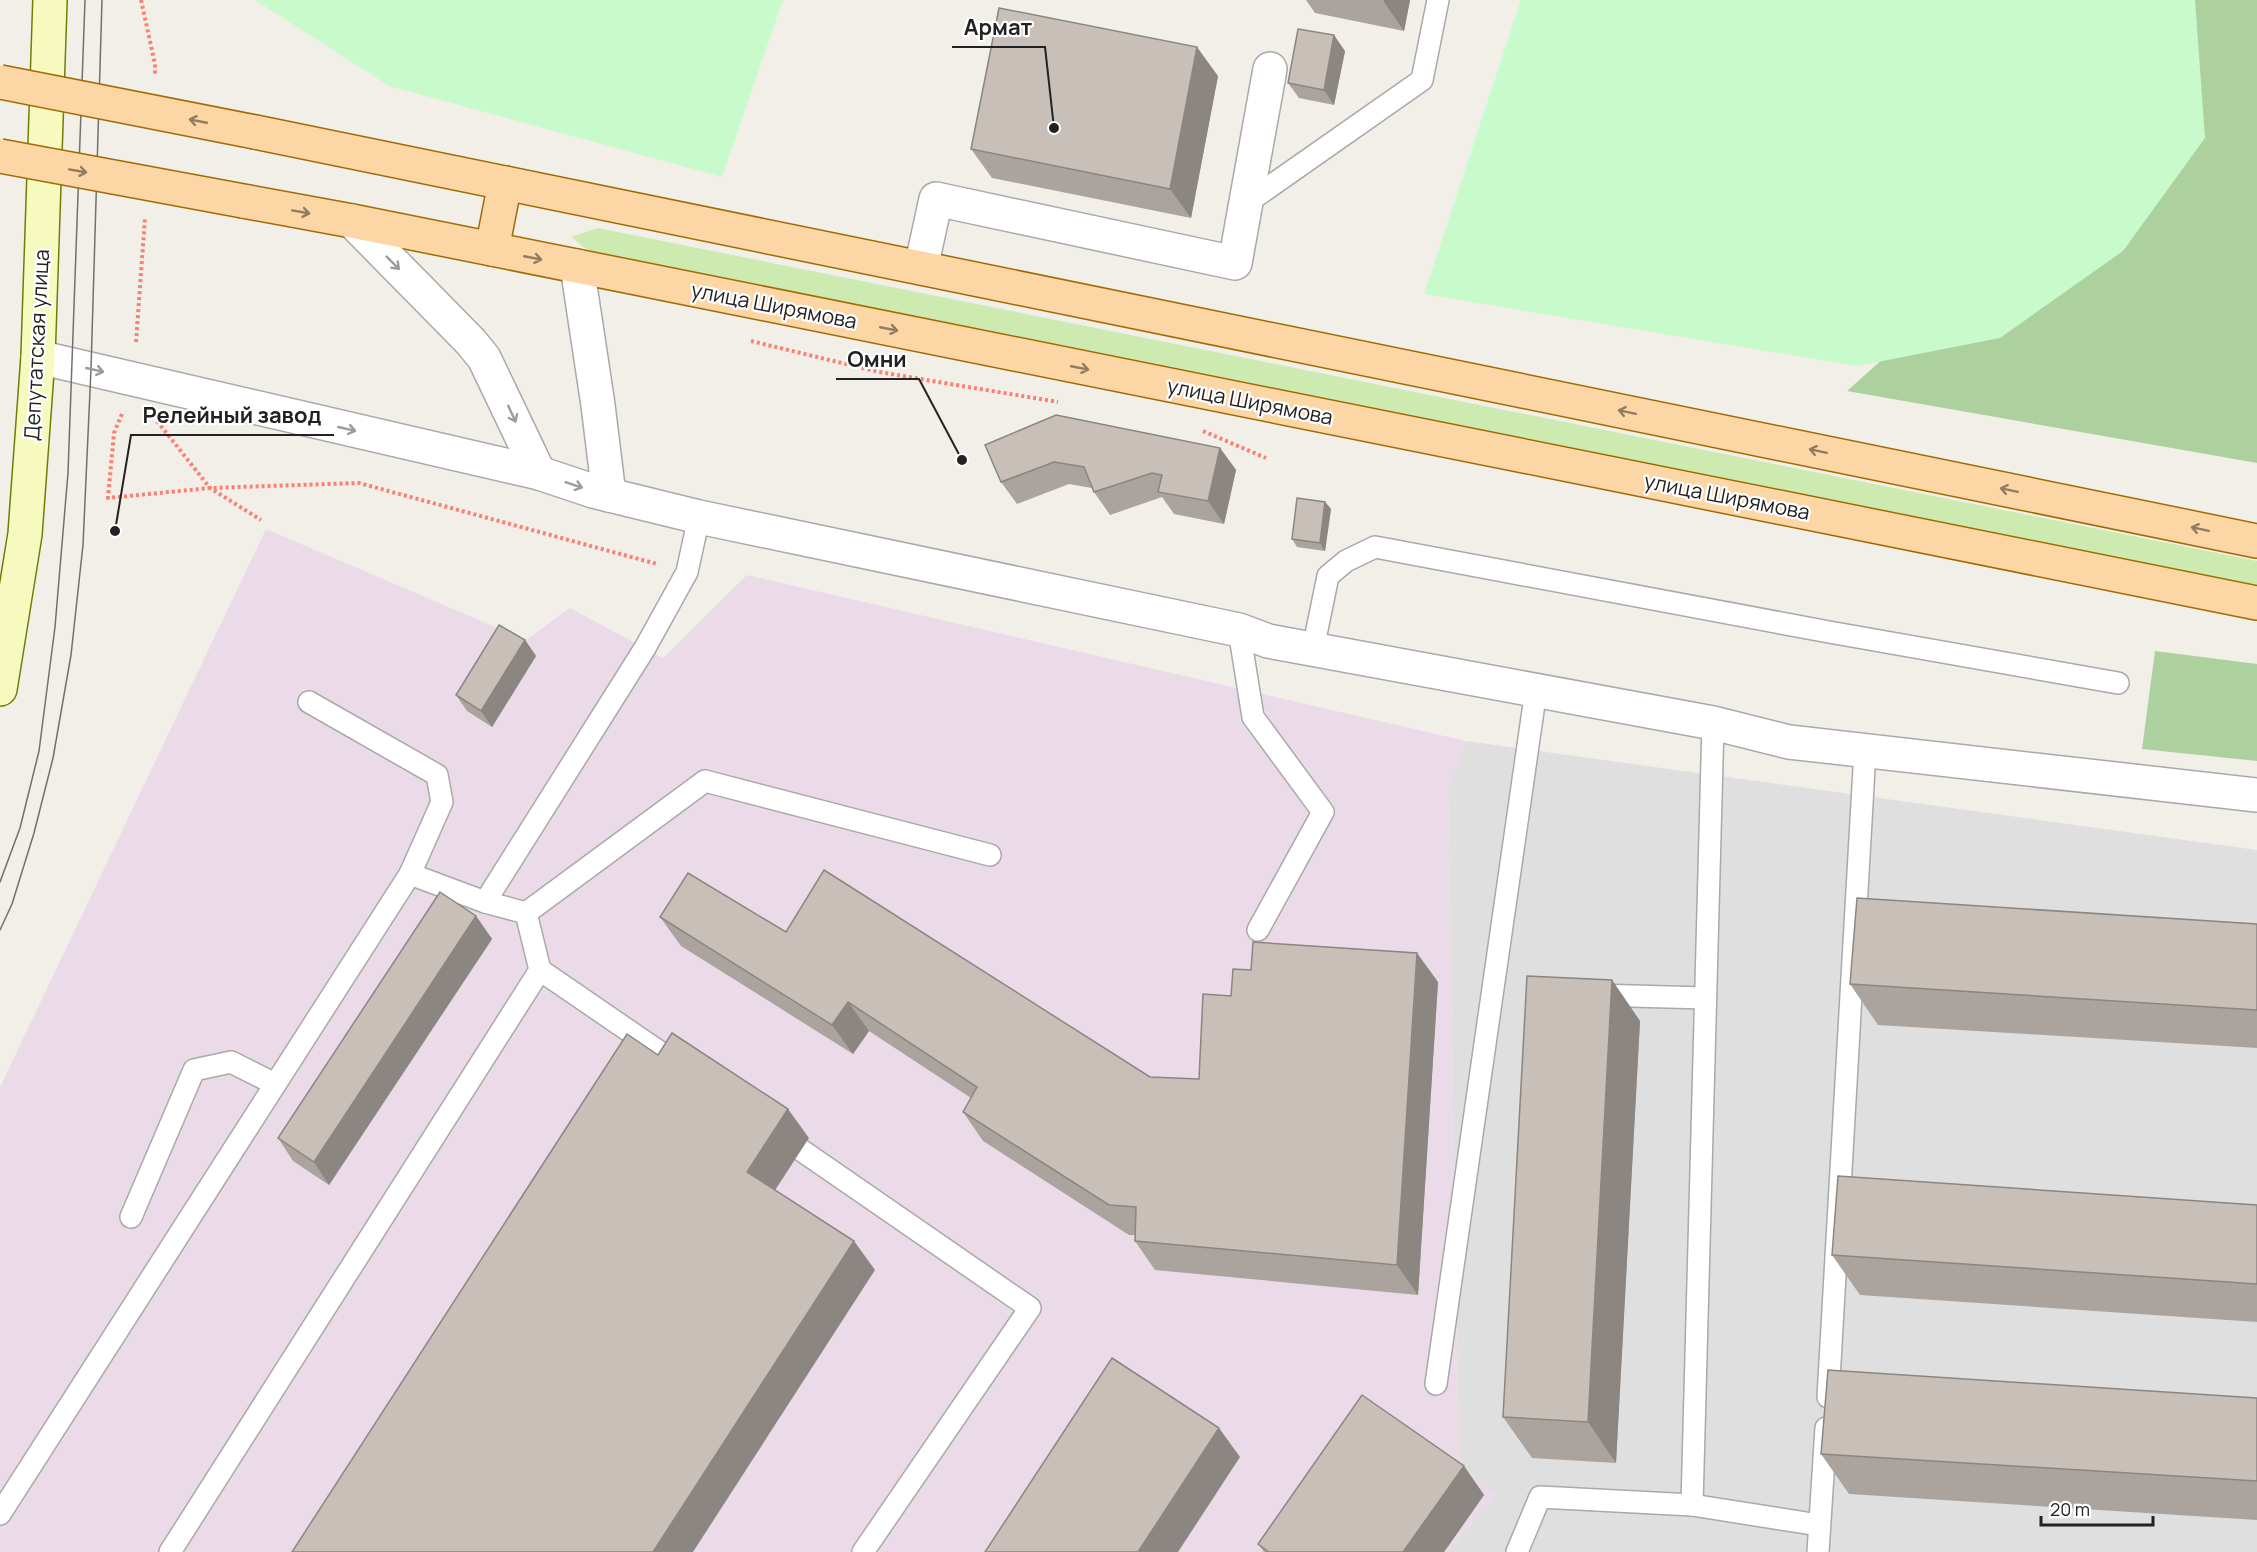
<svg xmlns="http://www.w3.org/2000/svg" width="2257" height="1552" viewBox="0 0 2257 1552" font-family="Manrope,sans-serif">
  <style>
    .residential { fill: #e0dfdf }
    .industrial { fill: #ebdbe8 }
    .grass { fill: #cdebb0 }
    .forest { fill: #add19e }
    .park { fill: #c8facc }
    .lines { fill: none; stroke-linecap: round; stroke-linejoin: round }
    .service-casing { stroke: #a9a9a9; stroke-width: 24 }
    .minor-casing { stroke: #a9a9a9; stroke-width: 36 }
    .secondary-casing { stroke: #707d05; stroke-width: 36 }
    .primary-casing { stroke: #a06b00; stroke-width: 36 }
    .path { stroke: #fa8072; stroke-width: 4; stroke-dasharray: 3 3; stroke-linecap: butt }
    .service { stroke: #fff; stroke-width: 21 }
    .minor { stroke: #fff; stroke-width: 33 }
    .secondary { stroke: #f7fabf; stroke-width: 33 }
    .primary { stroke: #fcd6a4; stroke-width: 33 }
    .tram { stroke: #707070; stroke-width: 1.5 }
    .primary-bridge-casing { stroke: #a06b00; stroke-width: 36; stroke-linecap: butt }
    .primary-bridge { stroke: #fcd6a4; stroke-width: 33 }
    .wall { fill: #aba49e }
    .shaded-wall { fill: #8b8681 }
    .building { fill: #c7bfb8; stroke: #8b8681; stroke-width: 1.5 }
    .oneway { stroke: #8f7c63 }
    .oneway2 { stroke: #9c9c9c }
    .labels { text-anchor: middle; stroke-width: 4.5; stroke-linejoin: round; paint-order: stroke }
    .street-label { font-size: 21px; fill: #222; stroke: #fff }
    .leader { fill: none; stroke: #222; stroke-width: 2 }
    .callout-dot { fill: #222; stroke: #fff; stroke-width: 2 }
    .callout-label { font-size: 22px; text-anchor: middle; font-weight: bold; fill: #222; stroke: #fff; stroke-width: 4.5; stroke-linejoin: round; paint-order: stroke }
  </style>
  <rect width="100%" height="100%" fill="#f2efe9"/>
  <!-- residential -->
  <path class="residential" d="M1466,741L2257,850V1552H1449L1461,1534L1496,1495L1459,1471L1448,789Z"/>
  <!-- industrial -->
  <path class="industrial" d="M266,529L526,640L570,608L663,658L747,575L1466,741L1448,789L1459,1471L1496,1495L1461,1534L1449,1552H0V1087Z"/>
  <!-- grass -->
  <path class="grass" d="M598,228L2257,561V591L593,254L571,237Z"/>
  <!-- forest -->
  <g class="forest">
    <path d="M2180,0H2257V463L1847,391L2141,129Z"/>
    <path d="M2155,651L2257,664V761L2142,749Z"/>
  </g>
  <!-- park -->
  <g class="park">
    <path d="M255,0H783L722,177L389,86Z"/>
    <path d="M1521,0H2195L2205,138L2123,251L2000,338L1857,366L1424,294Z"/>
  </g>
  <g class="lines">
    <!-- service casing -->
    <g class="service-casing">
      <g id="service">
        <path d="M1245,204L1422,80L1438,0"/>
        <path d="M1239,630L1253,717L1323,812L1258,930"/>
        <path d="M1313,649L1328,576L1346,561L1375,547L1829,632L2118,683"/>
        <path d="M309,702L437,775L442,802L410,874"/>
        <path d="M526,913L705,781L990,855"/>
        <path d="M540,970L683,1068"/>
        <path d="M1595,995L1705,998"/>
        <path d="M801,1150L1030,1308L863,1552"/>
        <path d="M131,1217L194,1070L231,1062L275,1084"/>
        <path d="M1436,1384L1536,690"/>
        <path d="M1828,1397L1865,751"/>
        <path d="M1692,1505L1713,723"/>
        <path d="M0,1514L410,874L485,902L645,648L687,572L699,517"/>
        <path d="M170,1552L540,970L526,913L485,902"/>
        <path d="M1517,1552L1540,1497L1692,1505L1819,1525"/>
        <path d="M1818,1552L1826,1428"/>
      </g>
    </g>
    <!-- minor casing -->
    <g class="minor-casing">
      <g id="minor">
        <path d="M352,221L471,342L484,358L539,473"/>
        <path d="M577,266L598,405L609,495"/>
        <path d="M921,268L936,199L1235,263L1270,69"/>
        <path d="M38,357L539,473L593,491L699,517L1239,630L1268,641L1713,723L1789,742L2257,795"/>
      </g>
    </g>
    <!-- secondary casing -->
    <g class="secondary-casing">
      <path id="secondary" d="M0,689L25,534L38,357L50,0"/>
    </g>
    <!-- primary casing -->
    <g class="primary-casing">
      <g id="primary">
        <path d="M255,132L2257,541"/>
        <path d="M243,201L352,221L2257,603"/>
        <path d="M492,249L505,183"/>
      </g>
    </g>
    <!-- path -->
    <g class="path">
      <path d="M141,0L155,64V76"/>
      <path d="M751,341L879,372L1058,402"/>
      <path d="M136,342L145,218"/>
      <path d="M122,414L114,433L108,498L210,488L359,483L657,564"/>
      <path d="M157,421L210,488L261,520"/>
      <path d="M1203,431L1266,458"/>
    </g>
    <!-- service -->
    <use href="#service" class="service"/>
    <!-- minor -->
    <use href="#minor" class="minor"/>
    <!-- secondary -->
    <use href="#secondary" class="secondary"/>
    <!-- primary -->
    <use href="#primary" class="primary"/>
    <!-- tram -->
    <g class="tram">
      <path d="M0,882L20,828L39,751L55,627L68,473L85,0"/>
      <path d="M0,930L12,904L34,833L53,758L71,655L83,545L91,369L102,0"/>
    </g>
    <!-- primary-bridge casing -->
    <g class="primary-bridge-casing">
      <g id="primary-bridge">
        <path d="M0,82L255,132"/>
        <path d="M0,156L243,201"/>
      </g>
    </g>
    <!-- primary-bridge -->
    <use href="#primary-bridge" class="primary-bridge"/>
  </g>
  <!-- wall -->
  <g class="wall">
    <path d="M1306,0H1410L1404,31L1315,13Z"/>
    <path d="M1345,51L1334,105L1299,98L1288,83Z"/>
    <path d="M1218,76L1191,218L992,178L971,149Z"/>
    <path d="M985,445L1220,448L1236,470L1224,524L1174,514L1162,497L1110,515L1094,492L1092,488L1069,484L1017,504L1001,482Z"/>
    <path d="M1325,502L1331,509L1325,551L1297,547L1292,539Z"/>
    <path d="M525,640L536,656L492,727L467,711L456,695Z"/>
    <path d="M476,916L492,939L329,1185L293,1161L278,1138Z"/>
    <path d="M660,917L786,932L1150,1077L1199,1079L1231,996L1438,982L1418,1295L1155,1270L1135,1241V1235H1129L983,1141L963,1112L971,1098L869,1031L853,1054L681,946Z"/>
    <path d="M2257,924V1048L1878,1025L1850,984Z"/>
    <path d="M1612,980L1640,1021L1616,1463L1532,1458L1503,1417Z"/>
    <path d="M2257,1205V1322L1860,1295L1832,1255Z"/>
    <path d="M2257,1398V1520L1849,1494L1821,1454Z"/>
    <path d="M1464,1466L1484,1495L1444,1552H1264L1258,1544Z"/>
  </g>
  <!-- shaded-wall -->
  <g class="shaded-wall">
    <path d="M1384,0H1410L1404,31L1384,2Z"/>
    <path d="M1334,35L1345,51L1334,105L1324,90Z"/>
    <path d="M1197,47L1218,76L1191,218L1170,189Z"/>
    <path d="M1220,448L1236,470L1224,524L1208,501Z"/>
    <path d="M1325,502L1331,509L1325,551L1320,543Z"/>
    <path d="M525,640L536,656L492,727L481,711Z"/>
    <path d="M476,916L492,939L329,1185L314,1162Z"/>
    <path d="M1417,953L1438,982L1418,1295L1397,1265Z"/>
    <path d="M1612,980L1640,1021L1616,1463L1588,1422Z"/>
    <path d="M848,1002L869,1031L853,1054L832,1025Z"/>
    <path d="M788,1109L809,1138L768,1201L747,1172Z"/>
    <path d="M854,1241L875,1270L693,1552H653Z"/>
    <path d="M1219,1428L1240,1457L1178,1552H1138Z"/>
    <path d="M1464,1466L1484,1495L1444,1552H1403Z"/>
  </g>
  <!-- building -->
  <g class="building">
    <path d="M999,8L1197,47L1170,189L971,149Z"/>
    <path d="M1298,29L1334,35L1324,90L1288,83Z"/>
    <path d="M1056,415L1220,448L1208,501L1158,492L1162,475L1152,473L1094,492L1084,467L1054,462L1001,482L985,445Z"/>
    <path d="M1297,498L1325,502L1320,543L1292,539Z"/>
    <path d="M499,625L525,640L481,711L456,695Z"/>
    <path d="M824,870L1150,1077L1199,1079L1203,994L1231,996L1233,969L1251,970L1253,942L1417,953L1397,1265L1135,1241L1136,1207L1109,1205L963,1112L977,1087L848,1002L832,1025L660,917L688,873L786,932Z"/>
    <path d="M440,892L476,916L314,1162L278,1138Z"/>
    <path d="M1857,898L2257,924V1010L1850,984Z"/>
    <path d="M1527,976L1612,980L1588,1422L1503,1417Z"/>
    <path d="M672,1033L788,1109L747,1172L854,1241L653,1552H292L627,1034L658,1055Z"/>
    <path d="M1838,1176L2257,1205V1284L1832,1255Z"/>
    <path d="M1112,1358L1219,1428L1138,1552H985Z"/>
    <path d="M1828,1370L2257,1398V1481L1821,1454Z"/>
    <path d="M1362,1395L1464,1466L1403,1552H1269L1258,1544Z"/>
  </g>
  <!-- one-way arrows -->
  <defs><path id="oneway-shaft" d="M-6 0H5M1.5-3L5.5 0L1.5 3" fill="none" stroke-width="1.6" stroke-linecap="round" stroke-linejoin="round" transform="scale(1.5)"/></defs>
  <g class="oneway">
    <use href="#oneway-shaft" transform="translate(198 121) rotate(-169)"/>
    <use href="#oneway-shaft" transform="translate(78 171) rotate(10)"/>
    <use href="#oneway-shaft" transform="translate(301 212) rotate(10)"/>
    <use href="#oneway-shaft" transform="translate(533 258) rotate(11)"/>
    <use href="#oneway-shaft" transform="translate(889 329) rotate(11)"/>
    <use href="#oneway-shaft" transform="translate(1080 368) rotate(11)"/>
    <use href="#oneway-shaft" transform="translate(1627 412) rotate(-168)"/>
    <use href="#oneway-shaft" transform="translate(1818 451) rotate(-168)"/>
    <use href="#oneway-shaft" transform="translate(2009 490) rotate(-168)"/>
    <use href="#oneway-shaft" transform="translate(2200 529) rotate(-168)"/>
  </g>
  <g class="oneway2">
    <use href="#oneway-shaft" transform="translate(393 263) rotate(45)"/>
    <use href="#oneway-shaft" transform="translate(95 370) rotate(13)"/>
    <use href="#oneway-shaft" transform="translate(512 414) rotate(65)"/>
    <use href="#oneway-shaft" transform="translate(347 429) rotate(13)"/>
    <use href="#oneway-shaft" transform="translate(574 485) rotate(18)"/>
  </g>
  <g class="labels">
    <!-- street labels -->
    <g class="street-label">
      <text transform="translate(774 306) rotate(11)" y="7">улица Ширямова</text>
      <text transform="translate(37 345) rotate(-87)" y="7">Депутатская улица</text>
      <text transform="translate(1250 402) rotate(11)" y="7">улица Ширямова</text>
      <text transform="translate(1727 497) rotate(11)" y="7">улица Ширямова</text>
    </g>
  </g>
  <!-- callouts -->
  <path class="leader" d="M1054 128L1045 47H952M962 460L919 379H836M115 531L131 435H334"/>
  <g class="callout-dot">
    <circle cx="1054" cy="128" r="6"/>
    <circle cx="962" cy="460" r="6"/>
    <circle cx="115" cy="531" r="6"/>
  </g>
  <g class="callout-label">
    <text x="998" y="35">Армат</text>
    <text x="877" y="367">Омни</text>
    <text x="232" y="423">Релейный завод</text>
  </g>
  <!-- scale -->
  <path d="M2041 1516v9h112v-9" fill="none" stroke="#222222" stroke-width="3"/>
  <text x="2050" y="1516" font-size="18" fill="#222222" stroke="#ffffff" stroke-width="4.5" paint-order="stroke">20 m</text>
</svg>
